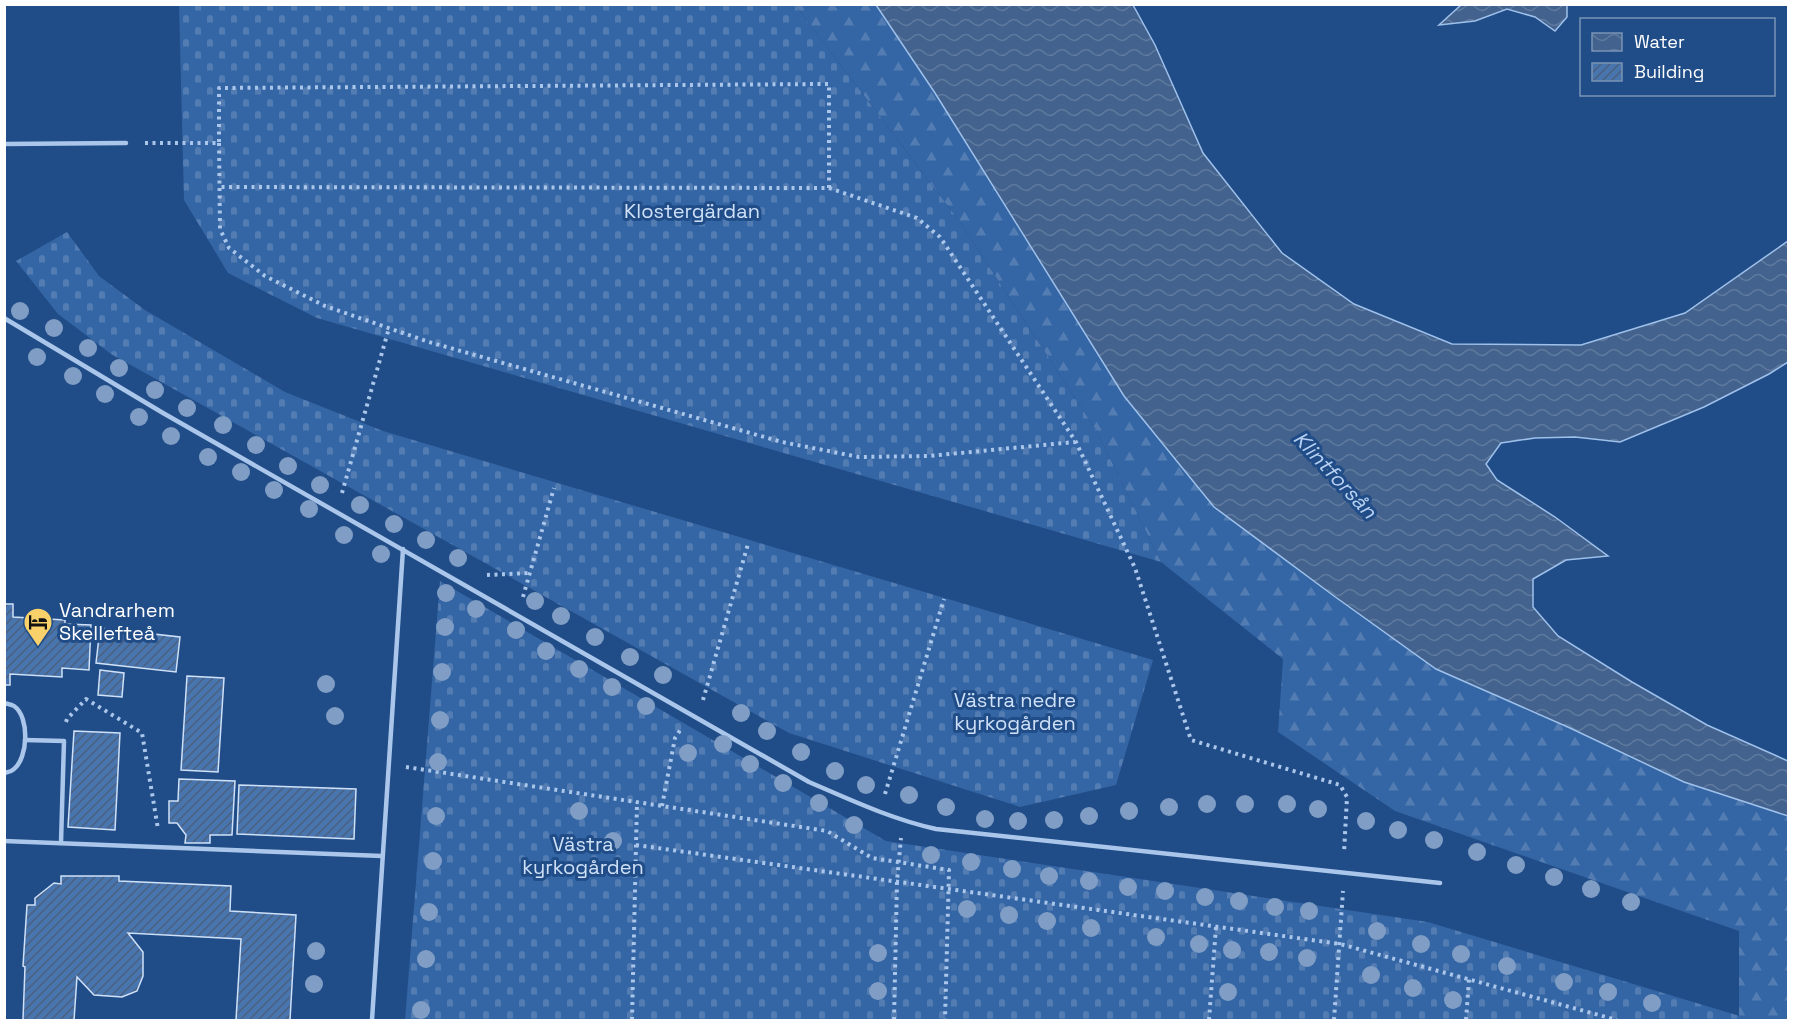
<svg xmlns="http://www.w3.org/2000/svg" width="1793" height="1025" viewBox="0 0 1793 1025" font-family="'Space Grotesk',sans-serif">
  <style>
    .forest { fill: url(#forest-firs) }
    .cemetery { fill: url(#cemetery-stones) }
    .water { fill: url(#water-waves); stroke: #9ec1eb; stroke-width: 1.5 }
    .building { fill: url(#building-hatch); stroke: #cfe1f8; stroke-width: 1.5 }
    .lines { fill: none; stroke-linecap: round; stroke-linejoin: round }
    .path { stroke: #aac6ea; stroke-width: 4; stroke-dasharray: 3 4.5; stroke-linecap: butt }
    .service { stroke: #aac6ea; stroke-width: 4.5 }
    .tree { fill: #809ec5 }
    .labels { text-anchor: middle; stroke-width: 6; stroke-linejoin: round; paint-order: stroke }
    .park-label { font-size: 20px; fill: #cfe1f8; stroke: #204c87 }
    .poi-label { font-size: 20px; fill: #fff; stroke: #204c87; text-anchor: start }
    .water-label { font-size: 21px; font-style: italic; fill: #b6d0f1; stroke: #204c87 }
  </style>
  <defs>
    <pattern id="forest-firs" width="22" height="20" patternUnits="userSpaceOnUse" patternTransform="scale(1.5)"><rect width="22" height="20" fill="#3465a4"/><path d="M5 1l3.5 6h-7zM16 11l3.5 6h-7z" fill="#527cb2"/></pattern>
    <pattern id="cemetery-stones" width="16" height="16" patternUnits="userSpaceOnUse" patternTransform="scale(1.5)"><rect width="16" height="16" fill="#3465a4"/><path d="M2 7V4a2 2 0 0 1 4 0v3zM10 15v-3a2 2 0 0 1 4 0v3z" fill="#527cb2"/></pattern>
    <pattern id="water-waves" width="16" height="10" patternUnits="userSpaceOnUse" patternTransform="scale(1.5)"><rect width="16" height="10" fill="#43628d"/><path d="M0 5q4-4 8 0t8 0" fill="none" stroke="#5f7a9e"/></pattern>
    <pattern id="building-hatch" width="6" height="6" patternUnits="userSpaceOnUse" patternTransform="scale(1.5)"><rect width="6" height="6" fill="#4975af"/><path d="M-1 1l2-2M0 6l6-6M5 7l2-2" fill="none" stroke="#4a607e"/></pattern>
  </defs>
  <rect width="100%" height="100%" fill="#204c87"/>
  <!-- forest -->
  <path class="forest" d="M795,5H876L935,93L1124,396L1214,507L1570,728L1684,782L1788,816V1020H1753L1739,1016V931L1395,811L1278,732L1283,659L1161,562L1096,430L957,218Z"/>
  <!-- cemetery -->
  <g class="cemetery">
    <path d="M179,5H795L957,218L1096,430L1161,562L317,318L228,273L184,200Z"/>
    <path d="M67,232L99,276L145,310L285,392L383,431L1153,660L1116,785L1020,807L789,733L111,354L58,314L16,261Z"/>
    <path d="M440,581L886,841L1428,922L1753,1020H405Z"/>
  </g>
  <!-- water -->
  <g class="water">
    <path d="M876,5H1133L1155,45L1203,153L1282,253L1354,304L1452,344L1581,345L1685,313L1788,241V362L1769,374L1704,407L1620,442L1575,437L1535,438L1501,443L1486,464L1497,480L1555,517L1608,556L1566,560L1533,579V607L1558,636L1632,682L1707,725L1788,761V816L1684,782L1570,728L1436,669L1334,596L1214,507L1124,396L935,93Z"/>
    <path d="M1461,5H1567V17L1555,31L1535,17L1507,9L1475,21L1439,25Z"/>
  </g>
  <!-- building -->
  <g class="building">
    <path d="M4,604H13V617L65,620V624L91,625L89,670L62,668V677L10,674V685H4Z"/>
    <path d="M100,628L180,637L176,672L96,663Z"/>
    <path d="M100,670L124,673L122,697L98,695Z"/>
    <path d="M187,676L224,678L218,772L181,770Z"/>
    <path d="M74,731L120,733L115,830L68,827Z"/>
    <path d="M179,779L235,781L232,835H210V843H185L186,835L177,823H169V801H178Z"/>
    <path d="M239,785L356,789L354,839L237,834Z"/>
    <path d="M61,876H119V881L231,886L230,911L296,915L290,1020H236L241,939L128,933L143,952V976L137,991L122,997L94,995L77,977L74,1020H23L25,967L23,966L27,905H35V898L54,883L61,884Z"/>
  </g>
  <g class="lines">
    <!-- path -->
    <g class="path">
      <path d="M145,143H219V88L829,84V188L220,187"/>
      <path d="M219,143L220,229L229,248L265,276L325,306L429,342L782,442L859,457L929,456L1075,442"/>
      <path d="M829,188L917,218L940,237L1076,442L1135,568L1191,740L1340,785L1347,797L1344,853"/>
      <path d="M342,493L389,328"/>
      <path d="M487,575L530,573"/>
      <path d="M523,597L554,488"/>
      <path d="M703,700L748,544"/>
      <path d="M66,722L67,719L86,699L142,733L158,829"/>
      <path d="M406,767L827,831L872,858L949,870L945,1020"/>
      <path d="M885,794L944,599"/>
      <path d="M662,806L675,738L681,729"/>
      <path d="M636,845L1340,944L1617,1020"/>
      <path d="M632,1020L637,802"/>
      <path d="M894,1020L897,881L901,838"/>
      <path d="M1209,1020L1216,927"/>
      <path d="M1334,1020L1343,891"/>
      <path d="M1466,1020L1469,979"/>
    </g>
    <!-- service -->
    <g class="service">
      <path d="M4,144L126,143"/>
      <path d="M4,318L163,413L809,782C851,800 891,819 936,829L1440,883"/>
      <path d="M4,703C8,704 11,704 14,706C30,717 28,758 14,769C11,772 8,772 4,773"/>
      <path d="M25,740L64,741L61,843"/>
      <path d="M4,841L382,856"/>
      <path d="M372,1020L403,549"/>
    </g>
  </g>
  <!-- trees -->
  <g class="tree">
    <circle cx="20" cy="311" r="9"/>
    <circle cx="54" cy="328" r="9"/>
    <circle cx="88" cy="348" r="9"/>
    <circle cx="37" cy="357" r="9"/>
    <circle cx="119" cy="368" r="9"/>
    <circle cx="73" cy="376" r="9"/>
    <circle cx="155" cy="390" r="9"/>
    <circle cx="105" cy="394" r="9"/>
    <circle cx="187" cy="408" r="9"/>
    <circle cx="139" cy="417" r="9"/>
    <circle cx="223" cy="425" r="9"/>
    <circle cx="171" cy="436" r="9"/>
    <circle cx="256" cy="445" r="9"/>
    <circle cx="208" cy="457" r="9"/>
    <circle cx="288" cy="466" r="9"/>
    <circle cx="241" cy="472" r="9"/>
    <circle cx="320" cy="485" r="9"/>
    <circle cx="274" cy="490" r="9"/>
    <circle cx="360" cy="505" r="9"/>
    <circle cx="309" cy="509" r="9"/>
    <circle cx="394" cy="524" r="9"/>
    <circle cx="344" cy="535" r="9"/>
    <circle cx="426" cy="540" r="9"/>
    <circle cx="381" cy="554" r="9"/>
    <circle cx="458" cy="558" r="9"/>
    <circle cx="446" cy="593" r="9"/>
    <circle cx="535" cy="601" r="9"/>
    <circle cx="476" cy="609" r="9"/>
    <circle cx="561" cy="616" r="9"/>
    <circle cx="445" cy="627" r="9"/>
    <circle cx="516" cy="630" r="9"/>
    <circle cx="595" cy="637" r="9"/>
    <circle cx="546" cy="651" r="9"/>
    <circle cx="630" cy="657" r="9"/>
    <circle cx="579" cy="669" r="9"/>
    <circle cx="442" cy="672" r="9"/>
    <circle cx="663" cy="675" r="9"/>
    <circle cx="326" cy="684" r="9"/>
    <circle cx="612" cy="687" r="9"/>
    <circle cx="646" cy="706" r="9"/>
    <circle cx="741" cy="713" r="9"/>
    <circle cx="335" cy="716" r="9"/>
    <circle cx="440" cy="720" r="9"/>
    <circle cx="767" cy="731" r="9"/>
    <circle cx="723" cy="744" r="9"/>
    <circle cx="801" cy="752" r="9"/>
    <circle cx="688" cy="753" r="9"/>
    <circle cx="438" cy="762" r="9"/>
    <circle cx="750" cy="764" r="9"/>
    <circle cx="835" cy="771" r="9"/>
    <circle cx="783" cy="783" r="9"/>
    <circle cx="866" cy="785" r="9"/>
    <circle cx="909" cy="795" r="9"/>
    <circle cx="819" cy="803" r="9"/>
    <circle cx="1207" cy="804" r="9"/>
    <circle cx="1245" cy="804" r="9"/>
    <circle cx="1287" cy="804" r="9"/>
    <circle cx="946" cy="807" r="9"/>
    <circle cx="1169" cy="807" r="9"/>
    <circle cx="1318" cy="809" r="9"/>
    <circle cx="579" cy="811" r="9"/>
    <circle cx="1129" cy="811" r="9"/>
    <circle cx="436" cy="816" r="9"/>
    <circle cx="1089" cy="816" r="9"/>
    <circle cx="985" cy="819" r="9"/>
    <circle cx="1054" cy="820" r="9"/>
    <circle cx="1018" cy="821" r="9"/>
    <circle cx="1366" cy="821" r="9"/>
    <circle cx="854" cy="825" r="9"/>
    <circle cx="1398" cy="830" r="9"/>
    <circle cx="1434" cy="840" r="9"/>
    <circle cx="613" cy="841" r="9"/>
    <circle cx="1477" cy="852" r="9"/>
    <circle cx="931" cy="855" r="9"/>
    <circle cx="433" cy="861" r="9"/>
    <circle cx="971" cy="862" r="9"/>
    <circle cx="1516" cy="865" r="9"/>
    <circle cx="1012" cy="869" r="9"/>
    <circle cx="1049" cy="876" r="9"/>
    <circle cx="1554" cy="877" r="9"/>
    <circle cx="1089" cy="881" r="9"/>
    <circle cx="1128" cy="887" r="9"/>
    <circle cx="1591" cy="889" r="9"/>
    <circle cx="1165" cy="891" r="9"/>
    <circle cx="1205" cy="897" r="9"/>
    <circle cx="1239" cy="901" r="9"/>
    <circle cx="1631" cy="902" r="9"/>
    <circle cx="1275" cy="907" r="9"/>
    <circle cx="967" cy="909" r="9"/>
    <circle cx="1309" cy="911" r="9"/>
    <circle cx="429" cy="912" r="9"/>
    <circle cx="1009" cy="915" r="9"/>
    <circle cx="1047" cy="921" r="9"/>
    <circle cx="1091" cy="928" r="9"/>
    <circle cx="1377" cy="931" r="9"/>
    <circle cx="1156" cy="937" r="9"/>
    <circle cx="1199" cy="944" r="9"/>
    <circle cx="1421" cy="944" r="9"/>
    <circle cx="1232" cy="950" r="9"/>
    <circle cx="316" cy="951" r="9"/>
    <circle cx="1269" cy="952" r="9"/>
    <circle cx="878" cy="953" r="9"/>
    <circle cx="1461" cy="954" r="9"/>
    <circle cx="1307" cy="958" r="9"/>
    <circle cx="426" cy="959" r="9"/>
    <circle cx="1507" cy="966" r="9"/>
    <circle cx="1371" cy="975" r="9"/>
    <circle cx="1564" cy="982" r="9"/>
    <circle cx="314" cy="984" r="9"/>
    <circle cx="1413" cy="988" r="9"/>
    <circle cx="878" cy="991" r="9"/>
    <circle cx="1228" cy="992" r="9"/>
    <circle cx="1608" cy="992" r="9"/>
    <circle cx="1453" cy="1000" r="9"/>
    <circle cx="1652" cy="1003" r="9"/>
    <circle cx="421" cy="1010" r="9"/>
  </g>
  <!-- icons -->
  <defs>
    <g id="hotel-pin" transform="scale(1.5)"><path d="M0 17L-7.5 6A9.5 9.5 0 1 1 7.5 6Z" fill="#f8d16b" stroke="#204c87"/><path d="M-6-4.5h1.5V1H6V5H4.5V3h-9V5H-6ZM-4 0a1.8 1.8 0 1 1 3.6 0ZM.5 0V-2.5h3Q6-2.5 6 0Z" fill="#111"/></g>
  </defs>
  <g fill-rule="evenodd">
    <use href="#hotel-pin" x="38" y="622"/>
  </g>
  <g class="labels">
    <!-- park labels -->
    <g class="park-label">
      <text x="692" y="218">Klostergärdan</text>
      <text x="1015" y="707">Västra nedre<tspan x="1015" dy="23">kyrkogården</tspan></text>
      <text x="583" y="851">Västra<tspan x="583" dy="23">kyrkogården</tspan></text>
    </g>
    <!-- poi labels -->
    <g class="poi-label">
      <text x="59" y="617">Vandrarhem<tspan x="59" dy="23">Skellefteå</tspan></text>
    </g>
    <!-- water labels -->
    <g class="water-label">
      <text transform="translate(1335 475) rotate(47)" y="7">Klintforsån</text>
    </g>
  </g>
  <!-- border -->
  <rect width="1793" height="1025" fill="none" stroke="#ffffff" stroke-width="12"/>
  <!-- legend -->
  <rect x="1580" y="18" width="195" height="78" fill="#204c87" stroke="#7994b7" stroke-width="1.5"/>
  <rect x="1592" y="33" width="30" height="18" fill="url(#water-waves)" stroke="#7994b7" stroke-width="1.5"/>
  <text x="1634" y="48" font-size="18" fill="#ffffff">Water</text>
  <rect x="1592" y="63" width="30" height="18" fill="url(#building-hatch)" stroke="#7994b7" stroke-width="1.5"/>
  <text x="1634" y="78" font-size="18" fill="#ffffff">Building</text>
</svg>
